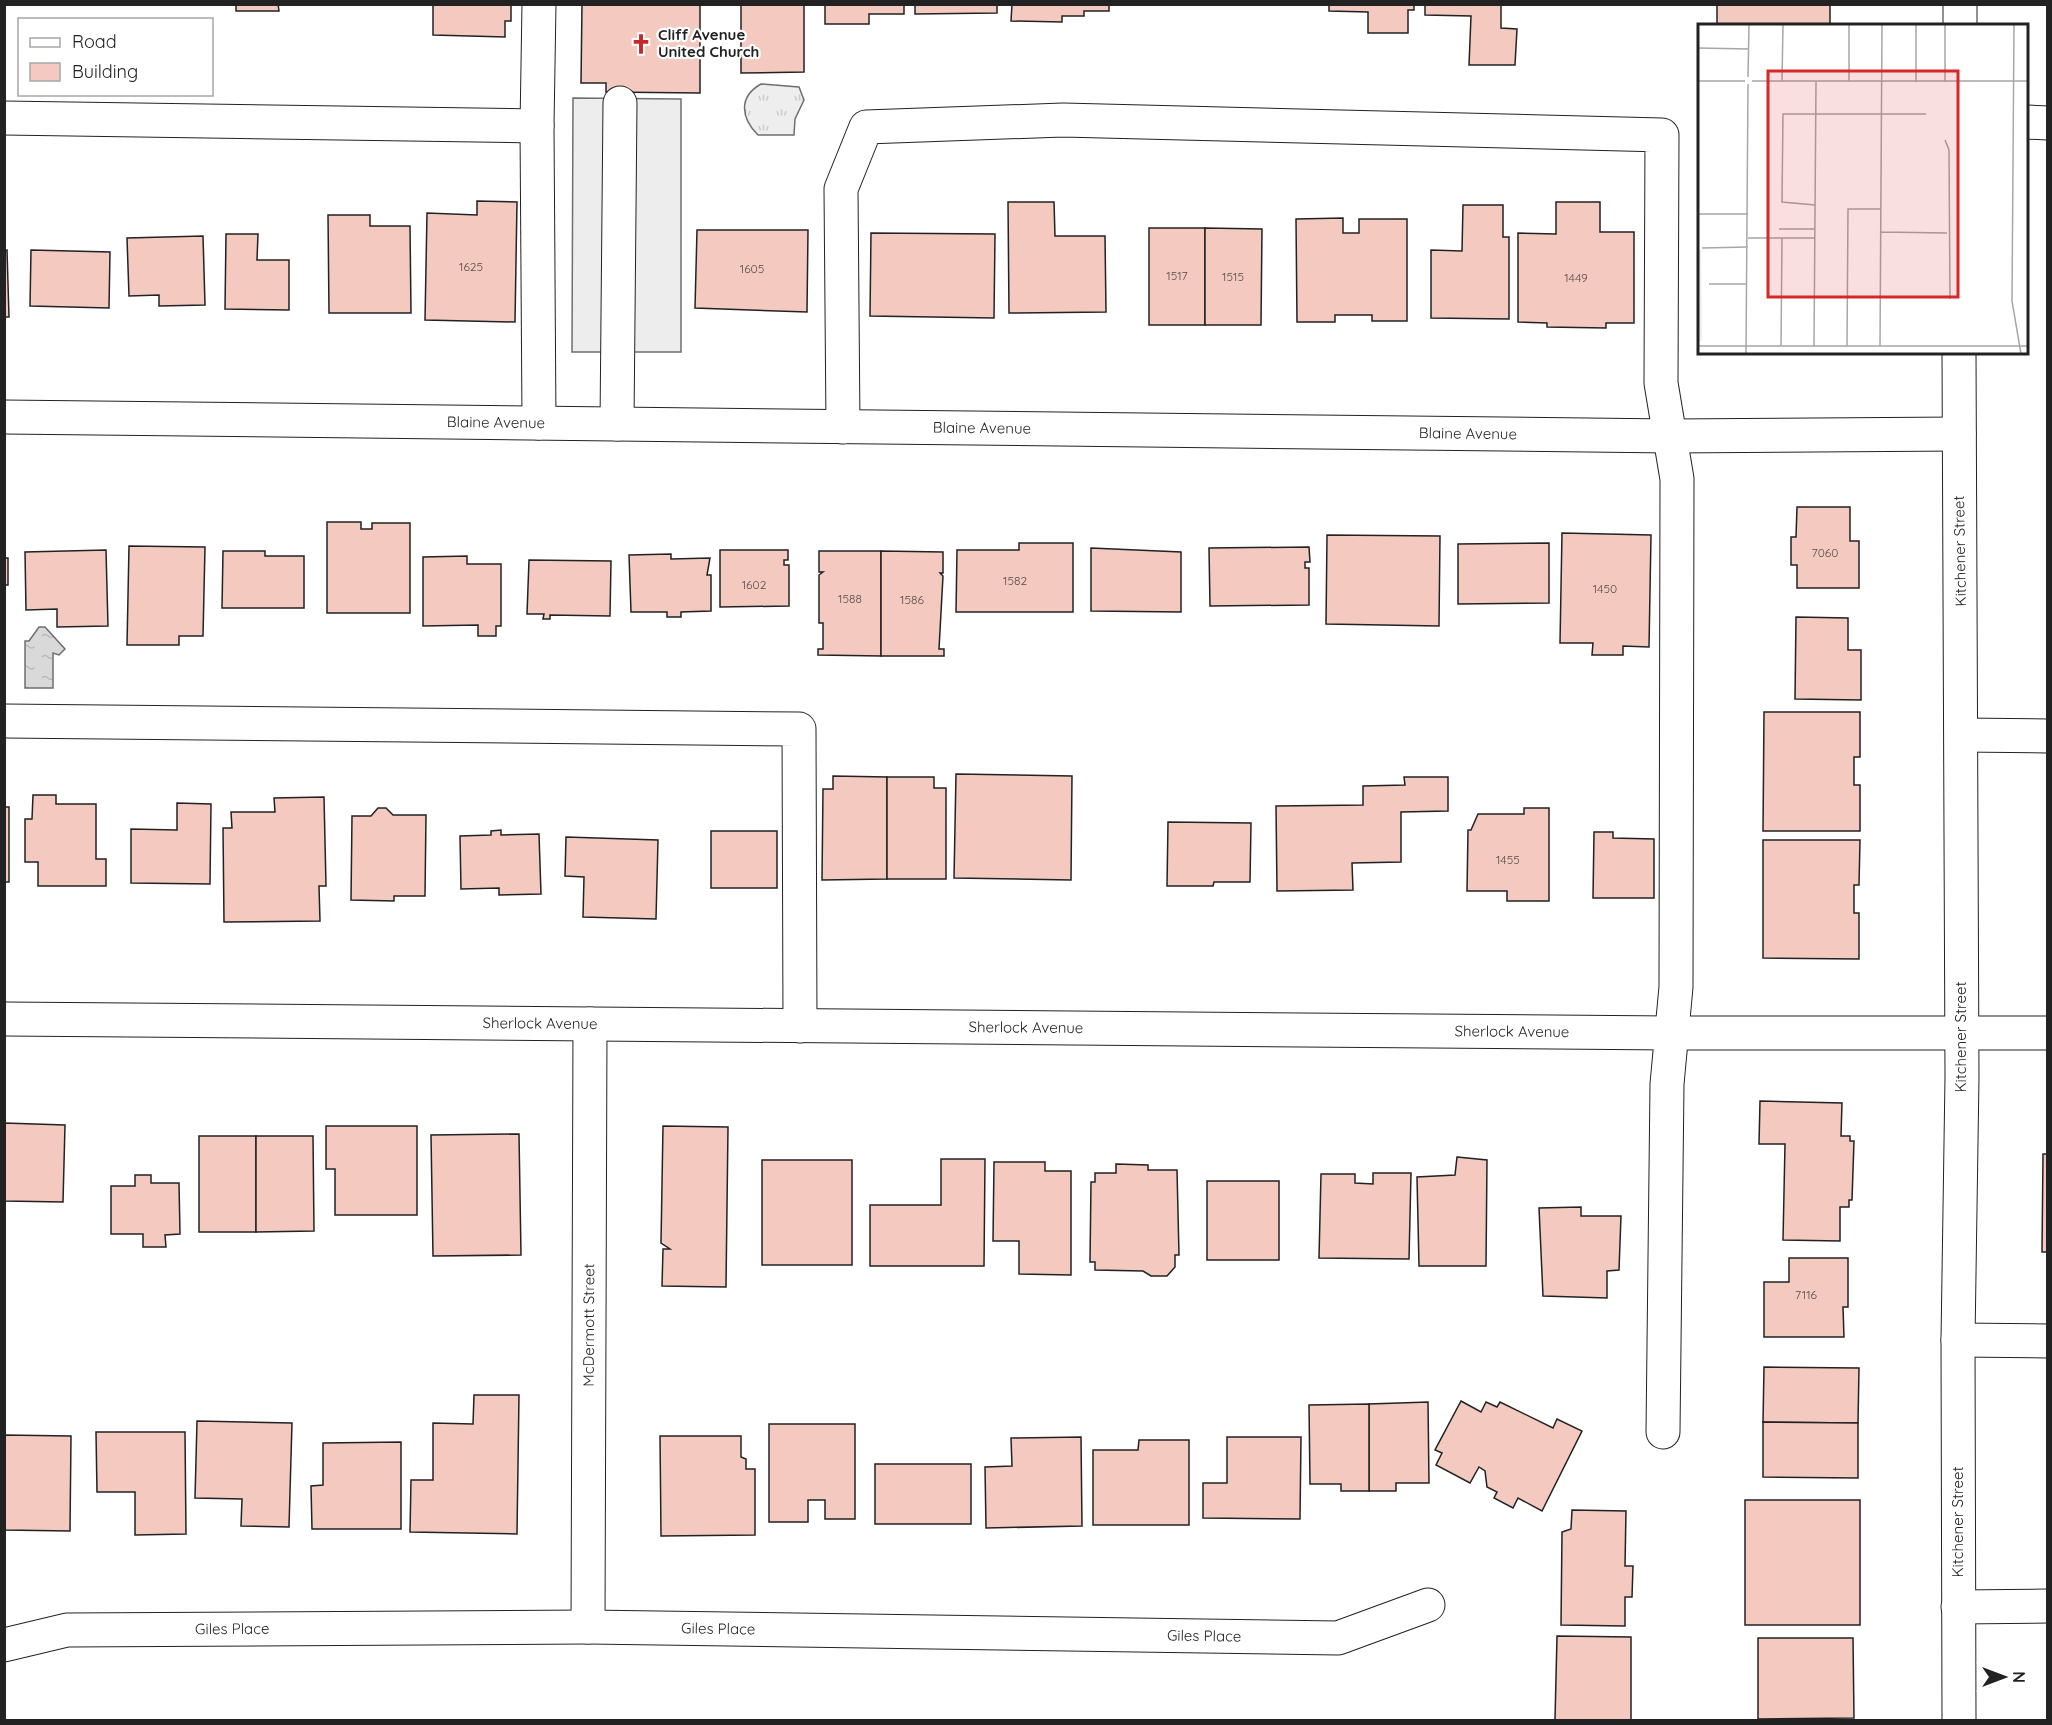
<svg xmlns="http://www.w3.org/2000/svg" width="2052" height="1725" viewBox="0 0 2052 1725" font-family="Quicksand,sans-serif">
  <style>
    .park { fill: url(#park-tufts); stroke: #6f6f6f; stroke-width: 1.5 }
    .parking { fill: #ededed; stroke: #6f6f6f; stroke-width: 1.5 }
    .water { fill: url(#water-ripples); stroke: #6f6f6f; stroke-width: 1.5 }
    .building { fill: #f3c9c0; stroke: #222; stroke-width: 1.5 }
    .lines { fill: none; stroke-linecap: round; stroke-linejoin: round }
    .minor-casing { stroke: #222; stroke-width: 35 }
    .minor { stroke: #fff; stroke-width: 33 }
    .labels { text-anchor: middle; stroke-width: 4.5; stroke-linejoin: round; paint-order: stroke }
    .number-label { font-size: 12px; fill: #564c4a }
    .poi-label { font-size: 15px; font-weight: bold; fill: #222; stroke: #fff; text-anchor: start }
    .street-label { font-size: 15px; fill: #222; stroke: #fff }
    .inset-road { fill: none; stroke: #a7a7a7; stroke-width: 1.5 }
    .view { fill: #d62828; fill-opacity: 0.15; stroke: #d62828; stroke-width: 3 }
    .inset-edge { fill: none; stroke: #222; stroke-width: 3 }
  </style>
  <defs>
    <pattern id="park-tufts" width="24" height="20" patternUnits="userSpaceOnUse" patternTransform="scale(1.5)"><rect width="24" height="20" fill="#eee"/><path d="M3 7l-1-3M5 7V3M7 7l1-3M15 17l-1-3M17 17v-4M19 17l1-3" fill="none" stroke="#ccc"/></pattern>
    <pattern id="water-ripples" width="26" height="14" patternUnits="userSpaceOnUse" patternTransform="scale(1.5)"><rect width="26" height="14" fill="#d9d9d9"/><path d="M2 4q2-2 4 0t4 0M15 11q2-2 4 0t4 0" fill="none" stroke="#bababa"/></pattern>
  </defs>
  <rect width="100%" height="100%" fill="#fff"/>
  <!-- park -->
  <path class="park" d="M761,84L799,87L804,100L795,119L794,135H758C741,118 738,97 761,84Z"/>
  <!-- parking -->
  <path class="parking" d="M573,98L681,99V352H572Z"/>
  <!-- water -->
  <path class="water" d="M39,627H45L65,649L59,655L53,653V688H25V641H29Z"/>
  <!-- building -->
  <g class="building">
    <path d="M236,4H278L279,11H236Z"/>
    <path d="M433,4H511V21H505V37L433,35Z"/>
    <path d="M582,4H700V93L606,92V83H581Z"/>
    <path d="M741,4H804V72L741,73Z"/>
    <path d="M825,4H904V14H869V24H825Z"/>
    <path d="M915,4H997V13L915,14Z"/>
    <path d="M1012,4H1109V11H1084V16H1062V22L1011,21Z"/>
    <path d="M1329,4H1414V10H1408V33H1368V12L1329,11Z"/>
    <path d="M1425,4H1501V28L1517,29L1515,65H1469L1471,16L1425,15Z"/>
    <path d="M1717,4H1830V26L1717,25Z"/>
    <path d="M477,201L517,202L515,322L425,320L427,213L477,215Z"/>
    <path d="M1008,202H1054L1055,236H1105L1106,312L1009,313Z"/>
    <path d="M1556,202H1600V232H1634V323H1606V328L1547,327V323L1518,322V233L1556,234Z"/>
    <path d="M1463,205H1503V237H1509V319L1431,318V250L1462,251Z"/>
    <path d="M328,215H370V226H410L411,313H329Z"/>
    <path d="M1343,218V233H1359V219H1407V321H1372V315H1335V322H1297L1296,219Z"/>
    <rect x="1149" y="228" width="56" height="97"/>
    <path d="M1205,228L1262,229L1261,325H1205Z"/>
    <path d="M697,230H808L807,312L695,308Z"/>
    <path d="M871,233L995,234L994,318L870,316Z"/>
    <path d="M226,234H258L257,260H289V310L225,309Z"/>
    <path d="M203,236L205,305L159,306V295L129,296L127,238Z"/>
    <path d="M7,250L9,317H4V251Z"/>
    <path d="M31,250L110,252L109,308L30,306Z"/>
    <path d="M1797,507H1850V541H1859V588H1797V565H1791V537H1796Z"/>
    <path d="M327,522H361V529H372V523H410V613H327Z"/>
    <path d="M1562,533L1651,535L1649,647L1623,646V655H1592L1593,643H1560Z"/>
    <path d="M1327,535L1440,536L1439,626L1326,624Z"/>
    <path d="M1019,543H1073V612H956L957,550H1019Z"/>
    <path d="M1549,543V603L1458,604V544Z"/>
    <path d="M129,546L205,547L203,636H179V645H127Z"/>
    <path d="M1309,547L1310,562H1305V568H1309V605L1210,606L1209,548Z"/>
    <path d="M1091,548L1181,552V612L1091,611Z"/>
    <path d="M106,550L108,626L57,627V609L26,610L25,552Z"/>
    <path d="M720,550H788V560H784V565H789V606L720,607Z"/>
    <path d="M223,551H265V556H304V608H222Z"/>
    <path d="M819,551H881V656L818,655V649H823V623H819V575L823,572H819Z"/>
    <path d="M881,551L943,552V573H940L943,576L939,649H944V656H881Z"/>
    <path d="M671,554V559L710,558L707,575H711V611L681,612V617H667V612H631L629,555Z"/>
    <path d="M467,556V564H501V626H496V636H478V625L423,626V557Z"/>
    <rect x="4" y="558" width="4" height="27"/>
    <path d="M529,560L611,561L610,616L550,615V619H543L544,614H527Z"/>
    <path d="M1796,617L1848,618V650H1861V700L1795,699Z"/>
    <path d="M1764,712H1860V757H1854V785H1860V831H1763Z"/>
    <path d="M956,774L1072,776L1071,880L954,878Z"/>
    <path d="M833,776L887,777V879L822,880L823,789H833Z"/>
    <path d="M887,777H934V788H946V879H887Z"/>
    <path d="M1404,777H1448V811L1401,812V862L1352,863L1353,890L1277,891L1276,806L1363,805V786L1405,785Z"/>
    <path d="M33,795H56V804H96V859H106V886H38V862H25V819H32Z"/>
    <path d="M324,797L326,886H319L320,921L224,922L223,828H232L231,812H275L274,798Z"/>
    <path d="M177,803L211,804L210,884L131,883V829L177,830Z"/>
    <rect x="4" y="807" width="5" height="75"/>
    <path d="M378,808H386L393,815H426L425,896H394V901L351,900L352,816H371Z"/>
    <path d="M1524,808H1549V901H1507V891H1467L1468,830H1471L1478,814H1524Z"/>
    <path d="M1168,822L1251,823L1250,882H1214L1213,886H1167Z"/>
    <path d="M501,830V835L539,834L541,894L499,895V888L461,889L460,836L491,835V831Z"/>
    <rect x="711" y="831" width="66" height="57"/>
    <path d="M1594,832H1613V838L1654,839V898H1593Z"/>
    <path d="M566,837L658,840L656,919L583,917L584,877L565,876Z"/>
    <path d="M1763,840H1860L1859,885H1854V913H1859V959L1763,958Z"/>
    <path d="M1760,1101L1842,1103L1841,1136H1850V1141H1854L1852,1200H1849V1207H1840V1241L1783,1240L1785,1144H1759Z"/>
    <path d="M4,1123L65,1125L63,1202L4,1201Z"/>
    <path d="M326,1126H417V1215H335V1169H326Z"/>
    <path d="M663,1126L728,1127L726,1287L662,1286L663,1249H670L661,1243Z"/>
    <path d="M519,1134L521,1255L433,1256L431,1135Z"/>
    <rect x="199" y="1136" width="57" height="96"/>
    <path d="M256,1136H313L314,1231L256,1232Z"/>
    <path d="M2043,1154H2048V1252H2042Z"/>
    <path d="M1457,1157L1487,1160L1486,1266H1419L1417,1177L1455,1175Z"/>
    <path d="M941,1159H985L984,1266H870V1205H941Z"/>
    <rect x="762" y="1160" width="90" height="105"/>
    <path d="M994,1162H1045V1171H1071V1275L1019,1274V1241H993Z"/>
    <path d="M1116,1164L1148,1165V1170H1177L1179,1255H1175V1267L1167,1276H1151L1143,1271L1095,1270V1262H1090L1091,1182H1095V1173H1116Z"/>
    <path d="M1373,1173H1411L1409,1259L1319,1258L1321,1174H1355V1183L1373,1184Z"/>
    <path d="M135,1175H151V1183H179L180,1234L165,1235L166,1247H143V1234H111V1186H135Z"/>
    <rect x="1207" y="1181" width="72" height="79"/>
    <path d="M1581,1207V1216H1621L1619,1270L1607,1271V1298L1543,1296L1539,1208Z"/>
    <path d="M1789,1258H1848V1307H1843L1844,1337H1764V1282H1789Z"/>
    <path d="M1764,1367L1859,1368L1858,1423L1763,1422Z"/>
    <path d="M474,1395H519L517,1534L410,1532L411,1480H433V1423L473,1424Z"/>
    <path d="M1461,1401L1481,1412L1486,1402L1497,1407L1500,1402L1553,1428L1557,1419L1582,1431L1542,1511L1518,1498L1513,1508L1494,1498L1497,1492L1487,1487L1485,1471L1479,1467L1470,1483L1436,1465L1442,1453L1435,1450Z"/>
    <path d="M1428,1402L1429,1483H1396V1491H1369V1404Z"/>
    <path d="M1369,1404V1491H1341V1484H1310L1309,1405Z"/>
    <path d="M197,1421L292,1423L289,1527L241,1526L242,1499L195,1498Z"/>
    <path d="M1763,1422L1858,1423V1478L1763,1477Z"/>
    <path d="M769,1424H855V1519H825V1500H808V1522H769Z"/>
    <path d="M96,1432H185L186,1534L135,1535V1492H97Z"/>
    <path d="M4,1435L71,1436L70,1531L4,1530Z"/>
    <path d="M660,1436H741V1457L746,1459V1469H755V1535L661,1536Z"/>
    <path d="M1081,1437L1082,1526L986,1528L985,1467L1012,1466L1011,1438Z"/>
    <path d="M1227,1437H1301L1300,1519L1203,1518V1483H1227Z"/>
    <path d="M1139,1440H1189V1525H1093V1450H1138Z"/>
    <path d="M401,1442V1529H312L311,1486L323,1485V1443Z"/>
    <rect x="875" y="1464" width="96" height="60"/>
    <rect x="1745" y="1500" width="115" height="125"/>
    <path d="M1572,1510L1626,1511L1625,1566H1633L1632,1597H1625V1626L1561,1625L1562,1532L1571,1529Z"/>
    <path d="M1557,1636L1631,1637V1720H1555Z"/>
    <path d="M1758,1638H1853L1854,1718L1758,1719Z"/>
  </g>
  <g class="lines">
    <!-- minor casing -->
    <g class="minor-casing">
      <g id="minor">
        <path d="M1960,4V26"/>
        <path d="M4,118L537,126L539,4"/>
        <path d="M2026,122L2048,123"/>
        <path d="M537,126L539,423"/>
        <path id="s1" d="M4,417L1671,436L1959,434"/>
        <path d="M617,424L620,103"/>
        <path d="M843,427L841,189L866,127L1063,120L1662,135L1661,383L1677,479L1676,987L1667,1084L1663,1432"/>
        <path d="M4,721L799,729L800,1026"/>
        <path d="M1962,735L2048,736"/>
        <path id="s2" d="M4,1019L1671,1033H2048"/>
        <path d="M1958,1340L2048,1341"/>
        <path d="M1958,1607L2048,1606"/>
        <path id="s3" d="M588,1627L590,1024"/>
        <path id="s4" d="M4,1645L67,1630L588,1627L1338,1638L1428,1605"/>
        <path d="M1959,1720L1958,1340L1962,1077L1959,352"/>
      </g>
    </g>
    <!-- minor -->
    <use href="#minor" class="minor"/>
  </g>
  <!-- icons -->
  <defs>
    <g id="church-bare" transform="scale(1.62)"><path d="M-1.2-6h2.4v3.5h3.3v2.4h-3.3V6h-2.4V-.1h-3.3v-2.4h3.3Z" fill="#c62828" stroke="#fff" stroke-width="2.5" paint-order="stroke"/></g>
  </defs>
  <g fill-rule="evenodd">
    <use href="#church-bare" x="641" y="44"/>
  </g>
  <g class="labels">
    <!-- number labels -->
    <g class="number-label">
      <text x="471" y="271">1625</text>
      <text x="752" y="273">1605</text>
      <text x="1177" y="280">1517</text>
      <text x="1233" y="281">1515</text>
      <text x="1576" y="282">1449</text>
      <text x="1825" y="557">7060</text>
      <text x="1015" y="585">1582</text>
      <text x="754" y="589">1602</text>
      <text x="1605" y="593">1450</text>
      <text x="850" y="603">1588</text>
      <text x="912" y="604">1586</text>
      <text x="1508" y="864">1455</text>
      <text x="1806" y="1299">7116</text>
    </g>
    <!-- poi labels -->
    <g class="poi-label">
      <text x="658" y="40">Cliff Avenue<tspan x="658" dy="17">United Church</tspan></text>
    </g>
    <!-- street labels -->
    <g class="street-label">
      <text dy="5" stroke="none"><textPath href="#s1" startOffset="492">Blaine Avenue</textPath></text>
      <text dy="5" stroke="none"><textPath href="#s1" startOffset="978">Blaine Avenue</textPath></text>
      <text dy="5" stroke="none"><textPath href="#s1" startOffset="1464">Blaine Avenue</textPath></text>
      <text transform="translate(1960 551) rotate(-91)" y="5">Kitchener Street</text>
      <text dy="5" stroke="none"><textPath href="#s2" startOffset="536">Sherlock Avenue</textPath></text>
      <text dy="5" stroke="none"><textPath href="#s2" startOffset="1022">Sherlock Avenue</textPath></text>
      <text dy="5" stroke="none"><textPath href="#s2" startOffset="1508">Sherlock Avenue</textPath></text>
      <text transform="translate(1961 1037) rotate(-90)" y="5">Kitchener Street</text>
      <text dy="5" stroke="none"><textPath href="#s3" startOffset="302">McDermott Street</textPath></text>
      <text transform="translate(1958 1522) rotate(-90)" y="5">Kitchener Street</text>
      <text dy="5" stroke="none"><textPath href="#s4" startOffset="230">Giles Place</textPath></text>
      <text dy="5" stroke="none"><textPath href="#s4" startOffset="716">Giles Place</textPath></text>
      <text dy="5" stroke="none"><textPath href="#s4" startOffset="1202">Giles Place</textPath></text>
    </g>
  </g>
  <!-- overview -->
  <g transform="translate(1698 24)">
    <rect width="330" height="330" fill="#fff"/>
    <path d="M0,226H3L4,317H0Z" fill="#eee"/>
    <path class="inset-road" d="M316,0L314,277L323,330M0,24L51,25M50,53L51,0M0,57H47M54,57H330M84,57L85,0M151,57V0M218,58V0M247,58V0M247,116L251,126L252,275M117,181L84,178L85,90H228M0,190H50M81,205H117M183,208L249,209M50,214H84L83,322M84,214H117M4,224L50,223M11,260H49M0,322H330M116,322L118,58M149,322L150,185H183M182,322L184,0M48,330L50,60"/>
    <path class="view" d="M70,47H260V273H70Z"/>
    <rect width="330" height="330" class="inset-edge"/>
  </g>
  <!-- border -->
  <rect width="2052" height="1725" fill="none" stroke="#222222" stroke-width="12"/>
  <!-- legend -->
  <rect x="18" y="18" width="195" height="78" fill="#ffffff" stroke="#a7a7a7" stroke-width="1.5"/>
  <rect x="30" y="38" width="30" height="9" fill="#ffffff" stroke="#a7a7a7" stroke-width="1.5"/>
  <text x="72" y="48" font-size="18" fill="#222222">Road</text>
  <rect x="30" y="63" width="30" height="18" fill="#f3c9c0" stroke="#a7a7a7" stroke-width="1.5"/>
  <text x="72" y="78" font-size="18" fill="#222222">Building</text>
  <!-- north arrow -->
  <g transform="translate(2004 1677) rotate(90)" stroke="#ffffff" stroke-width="4.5" paint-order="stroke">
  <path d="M0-4.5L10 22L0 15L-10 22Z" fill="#222222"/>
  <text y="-9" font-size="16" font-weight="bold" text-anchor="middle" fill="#222222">N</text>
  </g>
</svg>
